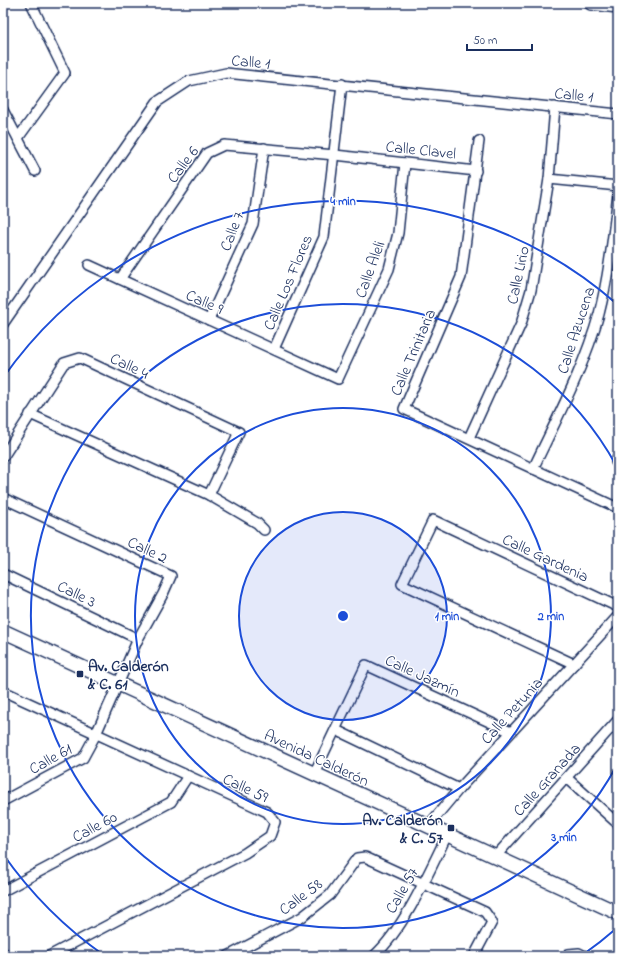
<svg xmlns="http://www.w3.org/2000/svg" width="621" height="959" viewBox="0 0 621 959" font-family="'Indie Flower',sans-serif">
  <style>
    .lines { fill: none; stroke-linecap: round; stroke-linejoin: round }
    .street-casing { stroke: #1b2f5e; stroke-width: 12 }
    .secondary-casing { stroke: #1b2f5e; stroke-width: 16 }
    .street { stroke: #fff; stroke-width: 9 }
    .secondary { stroke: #fff; stroke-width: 13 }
    .ring { fill: none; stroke: #1d4ed8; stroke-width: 2 }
    .poi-dot { fill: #1b2f5e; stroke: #fff; stroke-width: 1.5 }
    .labels { text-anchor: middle; stroke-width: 3; stroke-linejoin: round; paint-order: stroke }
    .street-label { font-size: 16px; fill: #1b2f5e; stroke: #fff }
    .poi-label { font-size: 16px; font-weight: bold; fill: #1b2f5e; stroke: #fff; text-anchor: start }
    .centre { fill: #1d4ed8; stroke: #fff; stroke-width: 2 }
    .ring-label { font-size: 12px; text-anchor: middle; font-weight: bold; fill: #1d4ed8; stroke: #fff; stroke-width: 3; stroke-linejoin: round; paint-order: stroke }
  </style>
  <rect width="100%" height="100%" fill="#fff"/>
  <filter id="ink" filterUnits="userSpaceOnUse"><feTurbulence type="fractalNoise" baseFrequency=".025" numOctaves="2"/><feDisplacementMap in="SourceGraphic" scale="8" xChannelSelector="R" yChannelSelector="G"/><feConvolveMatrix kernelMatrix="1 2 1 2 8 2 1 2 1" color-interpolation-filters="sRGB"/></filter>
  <g filter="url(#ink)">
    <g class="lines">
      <!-- street casing -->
      <g class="street-casing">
        <g id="street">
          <path d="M3,110L35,171"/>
          <path d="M18,138L65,73L31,3"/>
          <path d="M479,141L461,277L404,409L618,508"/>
          <path d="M549,179L618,186"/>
          <path d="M89,265L338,379L389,269L398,233L405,163"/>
          <path d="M120,279L207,153L224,145L335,155L476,171"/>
          <path d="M209,320L253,224L264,148"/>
          <path d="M3,324L157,102L189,81L226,73L618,114"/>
          <path d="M274,349L324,237L342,84"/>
          <path d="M30,414L209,495L257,523L264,530"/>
          <path d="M469,438L521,324L531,290L549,179L555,107"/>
          <path d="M3,457L64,363L80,358L239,432L209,495"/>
          <path d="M616,462L618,457"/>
          <path d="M533,469C557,418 584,368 599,314C609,275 613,235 618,194"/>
          <path d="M3,498L171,576L163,594L138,639L96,734L83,758L3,801"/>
          <path d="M3,574L138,639"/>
          <path d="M574,664L402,584L433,520L618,607"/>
          <path d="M3,691L267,812L275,822L270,836L245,853L49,956"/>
          <path d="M336,730L459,789"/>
          <path d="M314,774L366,665L511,732"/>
          <path d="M567,778L618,824"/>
          <path d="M428,826L459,789L618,616"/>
          <path d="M495,857L618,720"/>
          <path d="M3,891L171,802L188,776"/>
          <path d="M3,952L5,956"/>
          <path d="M228,956L302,917L330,895L357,858L365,857L485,912L492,922L474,956"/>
          <path d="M374,956C404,929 429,872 447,835"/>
          <path d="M567,956L568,954L579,953L585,956"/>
        </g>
      </g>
      <!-- secondary casing -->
      <g class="secondary-casing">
        <g id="secondary">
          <path d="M591,3L618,6"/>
          <path d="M3,631L618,913"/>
        </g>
      </g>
      <!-- street -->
      <use href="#street" class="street"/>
      <!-- secondary -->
      <use href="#secondary" class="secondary"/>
    </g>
  </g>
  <!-- distance rings -->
  <circle cx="343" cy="616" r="104" fill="#1d4ed8" fill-opacity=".12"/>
  <g class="ring">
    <circle cx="343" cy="616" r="104"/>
    <circle cx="343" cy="616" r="208"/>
    <path d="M617 765A312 312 0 1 1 617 467"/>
    <path d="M618 927A415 415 0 0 1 581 956M105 956A415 415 0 0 1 3 854M3 378A415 415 0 0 1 618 305"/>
  </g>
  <!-- markers -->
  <g class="poi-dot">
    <rect x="76" y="670" width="8" height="8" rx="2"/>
    <rect x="447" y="824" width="8" height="8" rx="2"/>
  </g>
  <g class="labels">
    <!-- street labels -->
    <g class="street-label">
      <text transform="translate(251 61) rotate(5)" y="6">Calle 1</text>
      <text transform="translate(574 94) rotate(6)" y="6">Calle 1</text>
      <text transform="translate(421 149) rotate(6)" y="6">Calle Clavel</text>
      <text transform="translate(182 164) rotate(-53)" y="6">Calle 6</text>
      <text transform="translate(231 231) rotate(-69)" y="6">Calle 7</text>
      <text transform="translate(369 269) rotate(-70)" y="6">Calle Aleli</text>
      <text transform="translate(517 275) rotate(-78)" y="6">Calle Lirio</text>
      <text transform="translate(287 282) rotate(-67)" y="6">Calle Los Flores</text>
      <text transform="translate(205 301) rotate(24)" y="6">Calle 9</text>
      <text transform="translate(575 330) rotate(-72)" y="6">Calle Azucena</text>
      <text transform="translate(412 352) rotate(-67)" y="6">Calle Trinitaria</text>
      <text transform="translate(130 365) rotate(25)" y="6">Calle 4</text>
      <text transform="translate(148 549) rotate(25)" y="6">Calle 2</text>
      <text transform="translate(546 557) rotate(25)" y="6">Calle Gardenia</text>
      <text transform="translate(77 593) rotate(26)" y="6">Calle 3</text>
      <text transform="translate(423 675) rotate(25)" y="6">Calle Jazmín</text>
      <text transform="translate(511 710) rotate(-48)" y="6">Calle Petunia</text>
      <text transform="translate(317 757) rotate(25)" y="6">Avenida Calderón</text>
      <text transform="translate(50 758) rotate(-29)" y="6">Calle 61</text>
      <text transform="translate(546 779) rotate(-48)" y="6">Calle Granada</text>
      <text transform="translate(246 787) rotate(25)" y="6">Calle 59</text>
      <text transform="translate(94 826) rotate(-28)" y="6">Calle 60</text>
      <text transform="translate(401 890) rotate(-60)" y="6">Calle 57</text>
      <text transform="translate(300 896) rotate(-37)" y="6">Calle 58</text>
    </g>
    <!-- poi labels -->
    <g class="poi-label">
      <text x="88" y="671">Av. Calderón<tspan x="88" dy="18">&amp; C. 61</tspan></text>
      <text x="443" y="825" text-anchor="end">Av. Calderón<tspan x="443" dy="18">&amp; C. 57</tspan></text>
    </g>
  </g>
  <circle cx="343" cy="616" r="6" class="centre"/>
  <g class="ring-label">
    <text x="343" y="205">4 min</text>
    <text x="447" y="620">1 min</text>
    <text x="551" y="620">2 min</text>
    <text x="564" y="841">3 min</text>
  </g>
  <!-- margin -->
  <rect width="621" height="959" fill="none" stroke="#fff" stroke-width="16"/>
  <rect x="8" y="8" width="605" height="943" fill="none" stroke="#1b2f5e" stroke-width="1.5" filter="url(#ink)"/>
  <!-- scale -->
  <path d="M467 44v6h65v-6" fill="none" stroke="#1b2f5e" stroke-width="2"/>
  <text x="473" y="44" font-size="12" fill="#1b2f5e" stroke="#ffffff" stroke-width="3" paint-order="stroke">50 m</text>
</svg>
